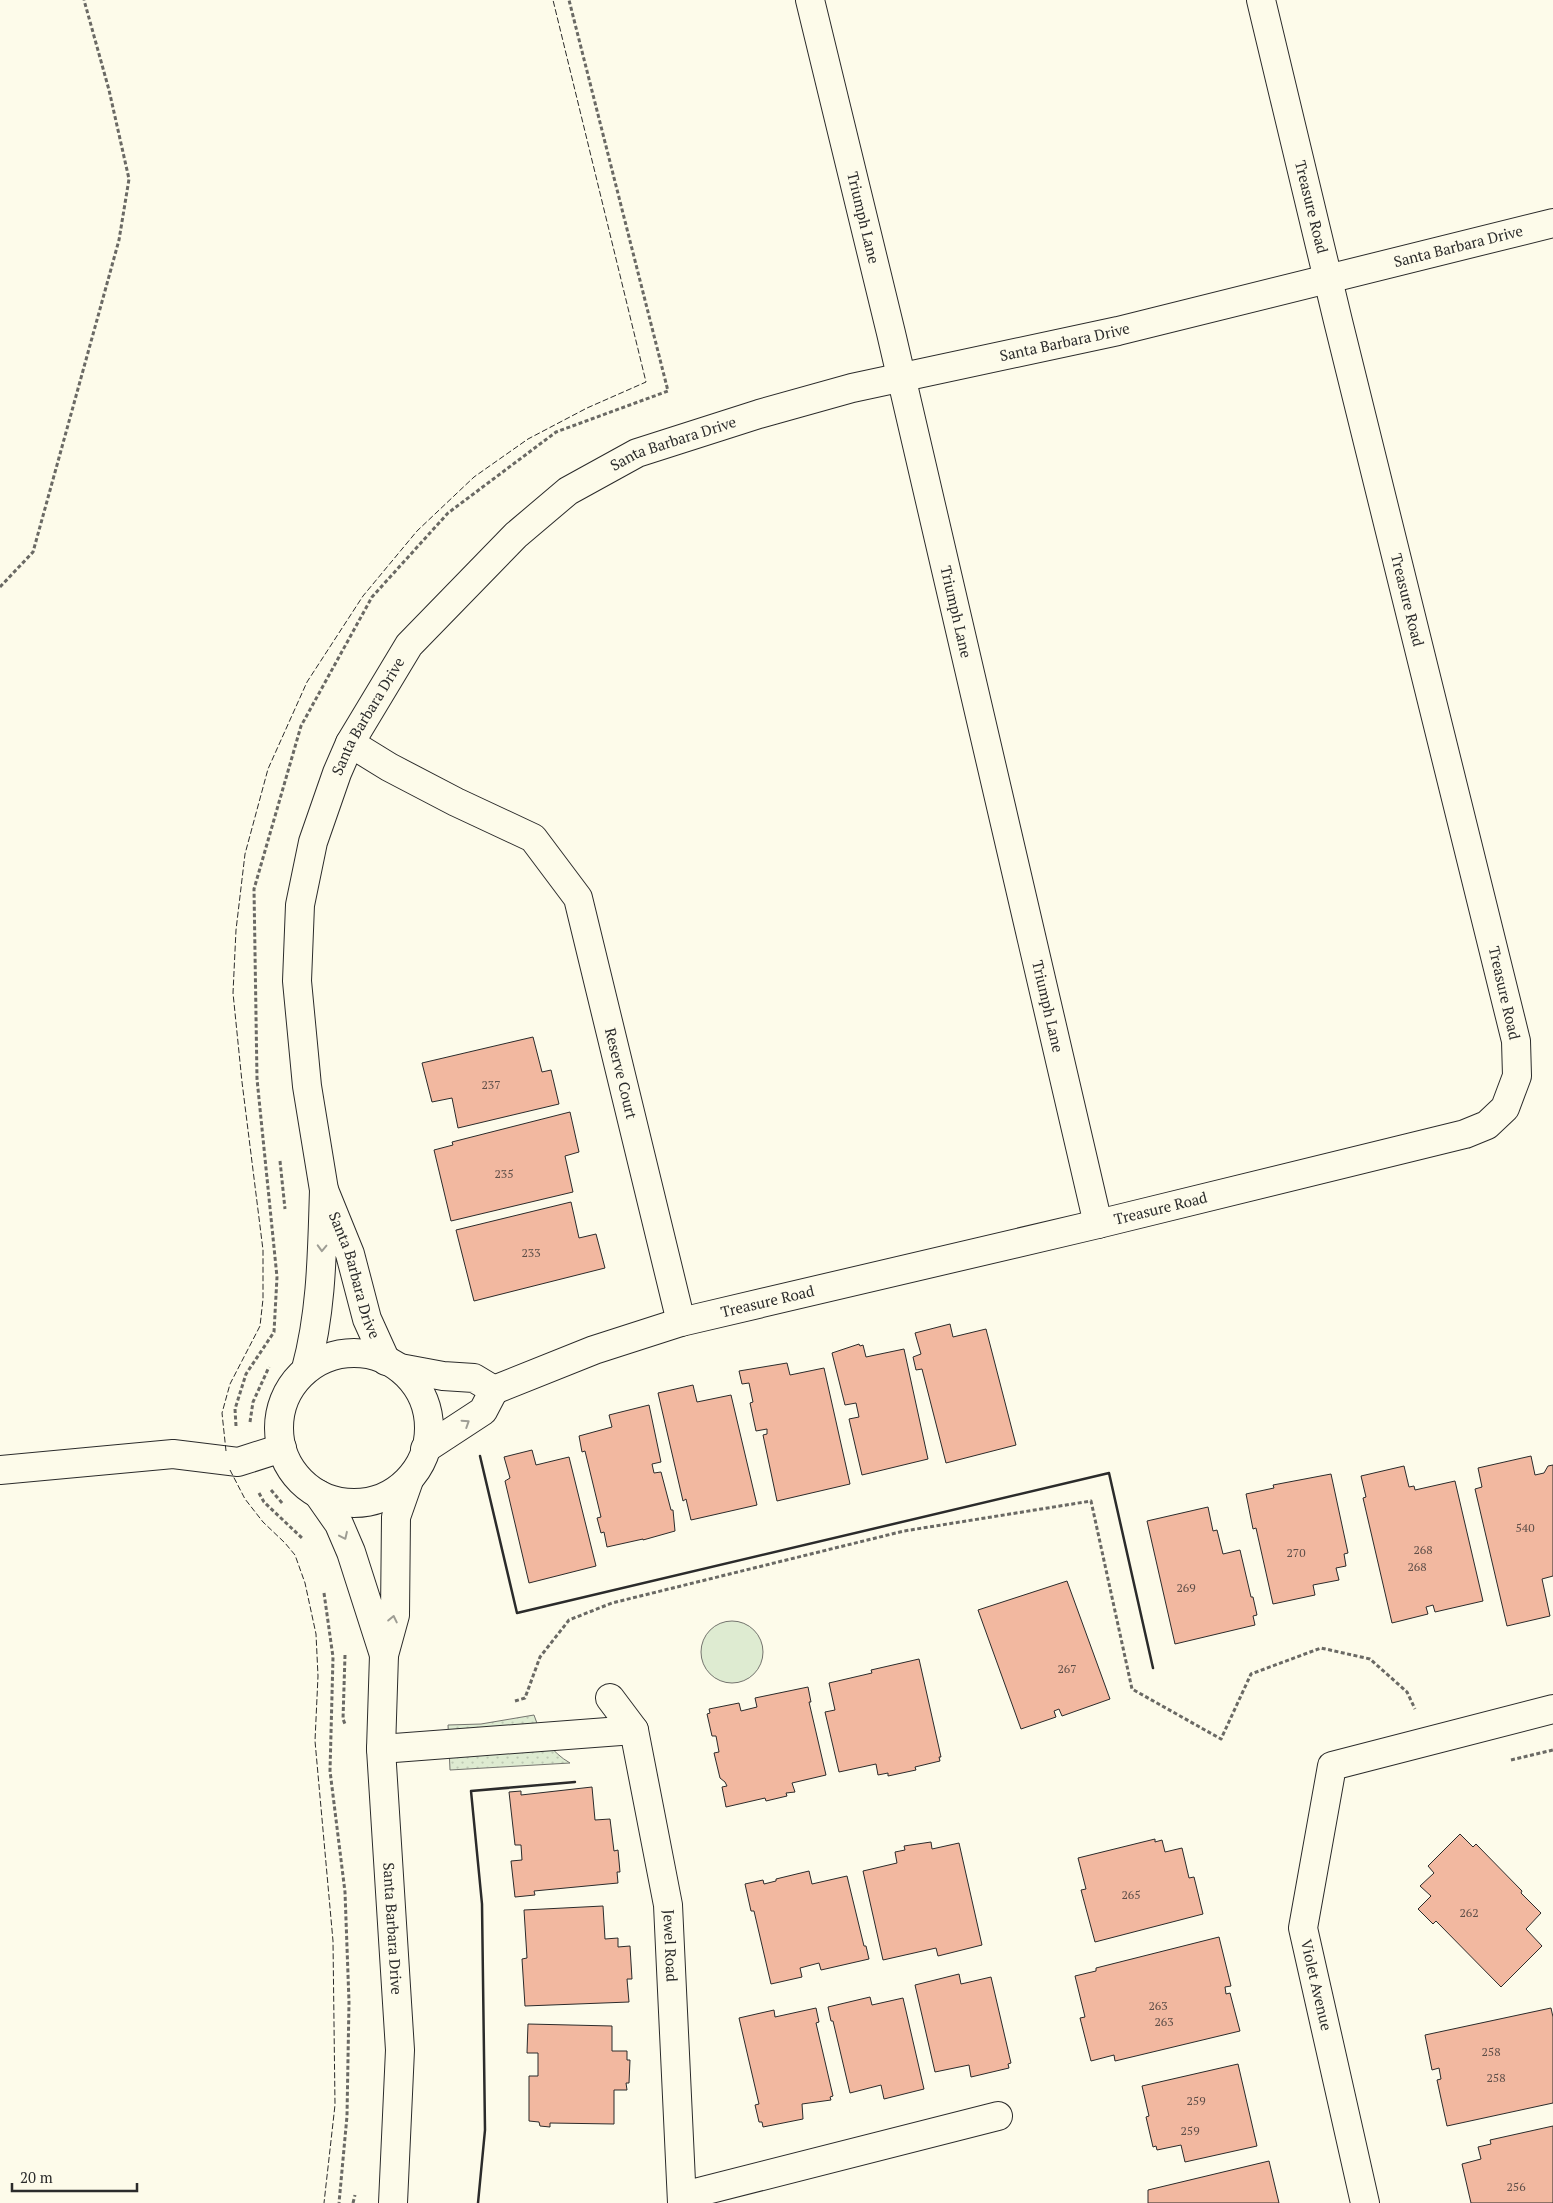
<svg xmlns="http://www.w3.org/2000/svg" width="1553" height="2203" viewBox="0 0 1553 2203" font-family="'PT Serif',serif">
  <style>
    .grass { fill: url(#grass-dots); stroke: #74746e }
    .park { fill: #deebd1; stroke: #74746e }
    .building { fill: #f2b8a0; stroke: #2b2b2b }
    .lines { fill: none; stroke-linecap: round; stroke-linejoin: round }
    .minor-casing { stroke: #2b2b2b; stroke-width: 30 }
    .path { stroke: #6a6964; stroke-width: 3; stroke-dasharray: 4 2.5; stroke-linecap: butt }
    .minor { stroke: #fdfbea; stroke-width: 28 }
    .fence { stroke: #2b2b2b; stroke-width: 1; stroke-dasharray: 6 2.5; stroke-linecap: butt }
    .wall { stroke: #2b2b2b; stroke-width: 2.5 }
    .oneway { stroke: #9e9d94 }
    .labels { text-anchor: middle; stroke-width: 4; stroke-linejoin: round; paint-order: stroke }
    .number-label { font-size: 12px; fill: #5d4e48 }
    .street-label { font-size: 15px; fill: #2b2b2b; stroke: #fdfbea }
  </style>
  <defs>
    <pattern id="grass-dots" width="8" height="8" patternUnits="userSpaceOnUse" patternTransform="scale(1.25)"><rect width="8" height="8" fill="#deebd1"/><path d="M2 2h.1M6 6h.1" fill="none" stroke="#bfcab4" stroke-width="1.8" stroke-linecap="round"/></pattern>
  </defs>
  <rect width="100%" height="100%" fill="#fdfbea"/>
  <!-- grass -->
  <path class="grass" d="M534,1715C541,1736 551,1752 570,1763L450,1770L448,1725L481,1724Z"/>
  <!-- park -->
  <circle class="park" cx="732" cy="1652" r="31"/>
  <!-- building -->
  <g class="building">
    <path d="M533,1037L542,1072L551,1070L559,1104L458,1128L452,1098L432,1102L422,1063Z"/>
    <path d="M570,1112L579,1152L565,1156L573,1192L451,1221L434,1150L453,1145L452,1142Z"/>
    <path d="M571,1202L579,1238L596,1234L605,1268L474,1301L456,1230Z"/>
    <path d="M950,1324L953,1337L986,1329L1016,1445L946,1463L922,1369L916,1370L913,1357L921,1354L915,1333Z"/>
    <path d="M859,1344L860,1346L863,1345L866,1357L904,1349L928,1459L862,1475L849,1419L859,1417L856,1403L845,1405L832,1353Z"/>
    <path d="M787,1363L790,1375L824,1368L850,1484L777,1501L763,1435L767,1434V1429L756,1431L750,1403L753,1402L749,1383L742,1384L739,1371Z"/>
    <path d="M693,1385L697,1402L731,1395L757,1505L691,1520L686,1499L683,1501L658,1393Z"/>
    <path d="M649,1405L661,1462L652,1464L654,1473L661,1472L671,1510H673L675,1531L643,1540V1539L607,1547L604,1532L601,1533L597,1518L601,1517L585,1451L582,1452L579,1436L612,1427L609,1415Z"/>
    <path d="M532,1450L536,1465L569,1457L596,1566L529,1583L505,1481L510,1478L504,1457Z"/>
    <path d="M1531,1456L1535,1475L1544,1473L1548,1466L1553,1465V1576L1542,1579L1550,1616L1507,1626L1475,1489L1482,1487L1478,1468Z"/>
    <path d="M1404,1466L1409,1487L1414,1486L1415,1490L1455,1481L1483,1601L1435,1612L1433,1605L1426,1607L1428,1614L1392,1623L1363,1498L1366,1497L1361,1476Z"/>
    <path d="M1331,1474L1348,1553L1344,1554L1346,1566L1336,1568L1339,1580L1313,1585L1315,1595L1273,1604L1256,1528L1253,1529L1246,1494L1274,1488L1273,1485Z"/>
    <path d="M1208,1507L1213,1531L1217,1530L1223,1554L1240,1550L1251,1597H1253L1257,1615L1253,1616L1255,1625L1175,1644L1147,1521Z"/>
    <path d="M1067,1581L1110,1699L1062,1716L1059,1709L1054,1711L1056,1717L1021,1729L978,1610Z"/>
    <path d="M919,1659L941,1757H939L940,1761L915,1767L916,1770L888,1776V1773L878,1775L876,1764L839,1772L825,1712L835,1710L829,1683L872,1673L871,1670Z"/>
    <path d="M808,1687L811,1702H809L826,1775L792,1783L795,1792L786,1793L787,1796L766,1801L765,1798L726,1807L722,1787L727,1786L725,1782L720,1778L714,1753L719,1752L716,1736H712L707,1714L710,1713L709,1709L739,1703L741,1711L757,1707L755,1698Z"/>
    <path d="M592,1787L595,1820L610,1819L614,1851L618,1850L620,1872H617L618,1883L534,1891L535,1895L515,1897L511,1861L522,1860L521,1845H515L509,1792L521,1791V1795Z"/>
    <path d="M1460,1834L1473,1847L1476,1844L1522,1891L1521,1893L1541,1913L1526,1929L1542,1946L1501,1987L1436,1921L1433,1924L1418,1909L1431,1896L1420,1886L1434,1873L1428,1866Z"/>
    <path d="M1155,1839V1842L1162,1840L1165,1852L1182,1848L1189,1878L1194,1877L1203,1914L1095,1942L1081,1890L1086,1889L1078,1858Z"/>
    <path d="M931,1842L932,1849L959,1843L982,1945L938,1956L936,1948L883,1960L863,1871L897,1863L895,1852L905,1850L904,1846Z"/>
    <path d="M809,1871L812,1884L847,1876L864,1946H866L869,1959L821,1970L819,1963L800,1968L802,1977L771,1984L754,1911H751L745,1884L763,1880L764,1884L776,1881V1879Z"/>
    <path d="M603,1906L605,1939L618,1938V1947L630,1946L632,1979H627L629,2002L525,2006L522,1959L527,1958L524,1910Z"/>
    <path d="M1219,1937L1231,1986L1225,1987L1226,1994L1230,1993L1240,2031L1115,2061L1114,2055L1091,2061L1080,2018L1085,2017L1075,1976L1096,1971V1968Z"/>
    <path d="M959,1974L961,1984L991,1977L1011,2063L1008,2064L1009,2068L971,2077L969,2065L935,2072L915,1985Z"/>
    <path d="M870,1997L872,2005L903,1998L924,2089L884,2099L881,2085L850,2093L833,2021H831L828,2007Z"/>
    <path d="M816,2008L819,2022L816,2023L833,2096L830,2097L831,2100L802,2104L803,2119L763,2127L762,2122H759L755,2105L759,2104L739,2018L774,2010L775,2017Z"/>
    <path d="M1551,2008L1553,2017V2103L1447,2126L1437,2080L1441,2079L1439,2068L1432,2070L1425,2035Z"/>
    <path d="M528,2024L612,2026V2051H627V2060H630L629,2083H626L627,2090H614V2124L550,2123V2127L540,2126L539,2122L529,2121V2076H538V2053H527Z"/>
    <path d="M1238,2064L1257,2146L1185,2162L1181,2145L1157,2150L1156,2146L1153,2147L1146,2117L1149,2116L1142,2086Z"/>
    <path d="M1553,2126V2203H1471L1462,2164L1481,2159L1478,2147L1491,2144L1490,2140Z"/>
    <path d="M1269,2161L1279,2203H1148V2190Z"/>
  </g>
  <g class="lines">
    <!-- minor casing -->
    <g class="minor-casing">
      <g id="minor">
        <path id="s1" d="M810,0L891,333L1098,1224"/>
        <path id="s2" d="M350,743L389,767L456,802L533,838L578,898L681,1322"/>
        <path id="s3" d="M324,1190L307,1086L297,981L300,905L313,842L337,773L350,743L409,645L516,535L568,491L637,453L759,414L852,388L1118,331L1553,223"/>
        <circle cx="354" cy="1428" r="75"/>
        <path d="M400,1368L443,1376L474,1378L494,1390L483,1411L425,1449"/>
        <path id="s4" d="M306,1369C322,1310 322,1250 324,1190L350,1254L367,1319L386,1361"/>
        <path id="s5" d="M494,1390L594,1350L681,1322L1098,1224L1465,1134L1487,1125L1505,1108L1517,1076L1516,1041L1338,321L1261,0"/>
        <path d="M0,1470L173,1454L238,1462L282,1448"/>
        <path d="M318,1494L339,1524L351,1552L384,1655L395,1615L396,1517L409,1480"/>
        <path id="s6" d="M384,1655L381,1749L400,2050L393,2203"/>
        <path id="s7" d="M610,1698L634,1730L668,1905L682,2203"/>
        <path d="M381,1749L634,1730"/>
        <path d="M683,2196L998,2116"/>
        <path d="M1365,2203L1303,1928L1332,1766L1553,1709"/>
      </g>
    </g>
    <!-- path -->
    <g class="path">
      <path d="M0,587L33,552L119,240L129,179L109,90L84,0"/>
      <path d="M280,1161L285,1209"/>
      <path d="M250,1422L253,1402L269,1367"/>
      <path d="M236,1426L235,1409L246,1374L274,1332L277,1277L257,1079L254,889L301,726L372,597L448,513L556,432L668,391L569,0"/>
      <path d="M271,1490L283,1504"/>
      <path d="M259,1493L264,1502L303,1539"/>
      <path d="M324,1593L333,1657L330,1771L345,1892L349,2002L347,2116L339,2203"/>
      <path d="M345,1655L343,1719L345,1724"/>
      <path d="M515,1701L525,1698L540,1657L569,1620L612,1603L904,1531L1091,1501L1132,1689L1221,1739L1251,1674L1321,1648L1370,1659L1407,1692L1415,1709"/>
      <path d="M1511,1760L1553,1750"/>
      <path d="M353,2203L355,2195"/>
    </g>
    <!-- minor -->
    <use href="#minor" class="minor"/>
    <!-- fence -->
    <g class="fence">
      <path d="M226,1451L222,1413L230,1384L260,1326L263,1299V1250L242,1082L233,993L236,930L245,854L268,769L307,682L363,596L417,531L474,477L528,439L587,408L646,382L553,0"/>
      <path d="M230,1470L245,1499L263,1522L285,1543L295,1555L305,1583L316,1634L318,1676L315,1741L333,1941L335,2105L324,2203"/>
    </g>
    <!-- wall -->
    <g class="wall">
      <path d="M480,1456L517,1613L1109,1473L1153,1668"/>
      <path d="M478,2203L485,2130L482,1904L471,1791L575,1782"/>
    </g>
  </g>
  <!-- one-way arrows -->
  <defs><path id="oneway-chevron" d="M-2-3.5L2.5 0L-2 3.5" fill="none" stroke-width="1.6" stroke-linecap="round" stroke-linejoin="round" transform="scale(1.25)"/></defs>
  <g class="oneway">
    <use href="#oneway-chevron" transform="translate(322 1248) rotate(92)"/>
    <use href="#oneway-chevron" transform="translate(466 1423) rotate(-33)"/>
    <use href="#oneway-chevron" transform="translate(344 1536) rotate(65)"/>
    <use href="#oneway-chevron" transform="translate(393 1619) rotate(-78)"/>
  </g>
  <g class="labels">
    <!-- number labels -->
    <g class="number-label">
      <text x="491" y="1089">237</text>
      <text x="504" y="1178">235</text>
      <text x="531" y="1257">233</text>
      <text x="1525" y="1532">540</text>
      <text x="1423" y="1554">268</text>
      <text x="1296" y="1557">270</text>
      <text x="1417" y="1571">268</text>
      <text x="1186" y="1592">269</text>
      <text x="1067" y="1673">267</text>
      <text x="1131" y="1899">265</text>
      <text x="1469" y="1917">262</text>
      <text x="1158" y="2010">263</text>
      <text x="1164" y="2026">263</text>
      <text x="1491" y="2056">258</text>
      <text x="1496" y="2082">258</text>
      <text x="1196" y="2105">259</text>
      <text x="1190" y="2135">259</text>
      <text x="1516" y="2191">256</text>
    </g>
    <!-- street labels -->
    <g class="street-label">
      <text transform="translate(1311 207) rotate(76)" y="5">Treasure Road</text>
      <text dy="5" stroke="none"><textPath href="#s1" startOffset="224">Triumph Lane</textPath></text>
      <text dy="5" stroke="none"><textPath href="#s3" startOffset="1719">Santa Barbara Drive</textPath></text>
      <text dy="5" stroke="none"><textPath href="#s3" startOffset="1314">Santa Barbara Drive</textPath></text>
      <text dy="5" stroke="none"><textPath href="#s3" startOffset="909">Santa Barbara Drive</textPath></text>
      <text transform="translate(1407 600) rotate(76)" y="5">Treasure Road</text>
      <text dy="5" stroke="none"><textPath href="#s1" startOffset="629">Triumph Lane</textPath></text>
      <text dy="5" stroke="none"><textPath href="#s3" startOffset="489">Santa Barbara Drive</textPath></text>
      <text transform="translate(1504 993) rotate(77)" y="5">Treasure Road</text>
      <text dy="5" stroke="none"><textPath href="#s1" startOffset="1034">Triumph Lane</textPath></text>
      <text dy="5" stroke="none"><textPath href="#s2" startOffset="462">Reserve Court</textPath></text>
      <text dy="5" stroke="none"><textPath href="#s5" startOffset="692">Treasure Road</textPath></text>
      <text dy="5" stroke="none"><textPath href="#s4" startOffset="271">Santa Barbara Drive</textPath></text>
      <text dy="5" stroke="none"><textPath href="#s5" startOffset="288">Treasure Road</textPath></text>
      <text dy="5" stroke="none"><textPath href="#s6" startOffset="274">Santa Barbara Drive</textPath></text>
      <text dy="5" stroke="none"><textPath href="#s7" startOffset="259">Jewel Road</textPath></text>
      <text transform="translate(1316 1985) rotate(77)" y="5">Violet Avenue</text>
    </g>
  </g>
  <!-- scale -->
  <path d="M12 2183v8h125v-8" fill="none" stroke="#2b2b2b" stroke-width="2.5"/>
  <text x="20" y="2183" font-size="15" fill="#2b2b2b" stroke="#fdfbea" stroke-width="4" paint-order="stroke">20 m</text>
</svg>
